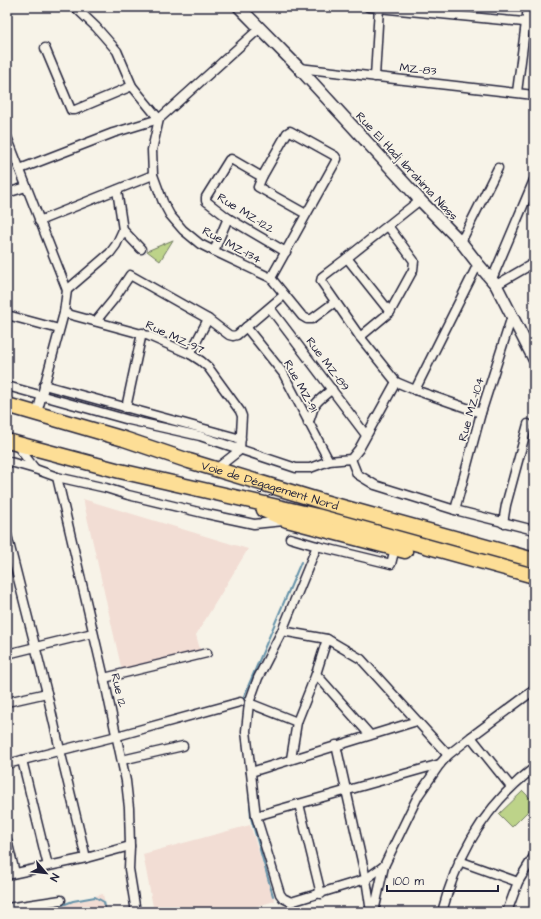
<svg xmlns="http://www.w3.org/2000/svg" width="541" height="919" viewBox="0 0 541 919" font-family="'Architects Daughter',sans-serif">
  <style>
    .built { fill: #f2ddd4 }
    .green { fill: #bdd389; stroke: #707a62 }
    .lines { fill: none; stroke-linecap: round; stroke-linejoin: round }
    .stream { stroke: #6592a9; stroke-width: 2 }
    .street-casing { stroke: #22223b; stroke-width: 11 }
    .secondary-casing { stroke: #22223b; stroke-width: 14 }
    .highway-casing { stroke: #22223b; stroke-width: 17 }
    .street { stroke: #f7f3e8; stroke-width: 8 }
    .secondary { stroke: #f7f3e8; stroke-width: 11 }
    .highway { stroke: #fdde96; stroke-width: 14 }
    .labels { text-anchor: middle; stroke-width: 3.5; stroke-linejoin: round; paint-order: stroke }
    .street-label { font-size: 12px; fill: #22223b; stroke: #f7f3e8 }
  </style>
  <rect width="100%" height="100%" fill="#f7f3e8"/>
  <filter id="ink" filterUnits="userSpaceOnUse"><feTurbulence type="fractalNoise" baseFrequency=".025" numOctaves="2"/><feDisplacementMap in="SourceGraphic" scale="8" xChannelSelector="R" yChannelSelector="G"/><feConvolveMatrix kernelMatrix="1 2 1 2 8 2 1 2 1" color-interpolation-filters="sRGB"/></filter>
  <g filter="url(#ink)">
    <!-- built -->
    <g class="built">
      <path d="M83,499L248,549L196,635L201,653L122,671Z"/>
      <path d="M250,825L275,901L236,912H154L143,854Z"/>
      <path d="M103,894L107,912H32Z"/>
    </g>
    <!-- green -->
    <g class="green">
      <path d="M173,240L160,261L147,251Z"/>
      <path d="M523,791L534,802V805L512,827L499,814Z"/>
    </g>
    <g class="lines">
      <!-- stream -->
      <g class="stream">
        <path d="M245,709L244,696L301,562"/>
        <path d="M249,789L251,818L273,896"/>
        <path d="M21,912L47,911L73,901L95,897L104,902L106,912"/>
      </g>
      <!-- street casing -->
      <g class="street-casing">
        <g id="street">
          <path d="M368,7L534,23"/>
          <path d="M260,28L159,119L152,150L153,175L163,202L170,215L183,230L200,244L214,251L271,278L302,316L307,319H312L335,302"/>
          <path d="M45,48L71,110H75L132,86"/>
          <path d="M299,68L534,95"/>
          <path d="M375,77L379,7"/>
          <path d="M517,92L528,7"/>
          <path d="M7,137L67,290L64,313L37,413"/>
          <path d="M20,169L113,133L159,119L132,86L117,51L96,27L75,7"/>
          <path d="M262,177L231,159L229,160L206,197V201L228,218L286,252"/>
          <path d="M117,190L123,230L141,249"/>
          <path d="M7,193L26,187"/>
          <path d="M420,200L347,258L322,277L321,281L360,337L396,382L415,390L481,413"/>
          <path d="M39,221L153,175"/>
          <path d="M461,242L498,168"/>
          <path d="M214,251L228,218"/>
          <path d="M347,258L390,312"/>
          <path d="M271,278L337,159L335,156L290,131L287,133L262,177L258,187L306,214"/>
          <path d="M492,279L534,180"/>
          <path d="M496,285L534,263"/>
          <path d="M67,290L110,253L116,245L123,230"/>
          <path d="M270,308L366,435"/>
          <path d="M64,313L149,336L190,354L201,361L208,367L240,411L242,416L240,450L221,465"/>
          <path d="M7,315L59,329"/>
          <path d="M96,321L114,299L130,275L208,319L229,335L233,336L237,335L284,295"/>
          <path d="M246,327L283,373L329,461"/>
          <path d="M360,337L390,312L413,270L414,261L388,226"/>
          <path d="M190,354L208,319"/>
          <path d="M44,385L241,439"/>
          <path d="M7,386L129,420L200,436L296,468H310L329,461L351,459L359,449L396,382"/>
          <path d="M415,390L478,264"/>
          <path d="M126,408L142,333"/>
          <path d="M308,423C312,416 312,410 315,405C319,399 327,394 332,389"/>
          <path d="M16,444L35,469"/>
          <path d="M351,459L357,474L375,485L455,510L534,530"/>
          <path d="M7,461L35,469L57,477L106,488L128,495L207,514L254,524L284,521"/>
          <path d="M57,477L104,678L126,781L129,808L130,846L129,869L136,912"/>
          <path d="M455,510L481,413L512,316"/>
          <path d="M503,523L506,505L528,424"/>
          <path d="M7,535L47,693L60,750L86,858"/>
          <path d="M290,538L317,546L387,563L391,564L395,548"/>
          <path d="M317,546L282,631L258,678L249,703L246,731L256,816L280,894L283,898L291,902L366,879L384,866L418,796L440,764L448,755L471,737L534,690"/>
          <path d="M282,631L327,639L361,659L448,755"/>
          <path d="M7,654L93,633"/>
          <path d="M316,674L370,735"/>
          <path d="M104,678L207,653"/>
          <path d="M7,702L47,693"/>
          <path d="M249,703L297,722"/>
          <path d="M471,737L511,787"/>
          <path d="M336,745L366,879L371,912"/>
          <path d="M291,759L297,722L316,674L327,639"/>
          <path d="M22,760L48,866"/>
          <path d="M122,760L183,746"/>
          <path d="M7,764L117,736L240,702"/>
          <path d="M251,772L417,721"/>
          <path d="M299,804L321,894"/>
          <path d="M256,816L440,764"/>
          <path d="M7,840L15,873"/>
          <path d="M459,861L518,882"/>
          <path d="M7,875L86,858L130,846"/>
          <path d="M7,908L61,900"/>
          <path d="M374,912L384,866"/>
          <path d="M442,912C457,855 486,804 534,768"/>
          <path d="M507,912L518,882L534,856"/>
        </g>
      </g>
      <!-- secondary casing -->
      <g class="secondary-casing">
        <path id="secondary" d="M239,7L299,68L420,200L461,242L478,264L496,285L534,359"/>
      </g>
      <!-- highway casing -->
      <g class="highway-casing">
        <g id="highway">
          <path id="s1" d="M7,405L124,439L189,461L324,502L534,560"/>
          <path d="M7,441L120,471L317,516L534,576"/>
          <path d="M264,510L287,520L405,551"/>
        </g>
      </g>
      <!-- street -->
      <use href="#street" class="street"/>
      <!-- secondary -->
      <use href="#secondary" class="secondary"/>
      <!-- highway -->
      <use href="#highway" class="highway"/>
    </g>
  </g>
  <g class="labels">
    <!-- street labels -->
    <g class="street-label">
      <text transform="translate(418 69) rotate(6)" y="4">MZ-83</text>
      <text transform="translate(407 166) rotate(47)" y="4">Rue El Hadj Ibrahima Niass</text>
      <text transform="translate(246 213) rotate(32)" y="4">Rue MZ-122</text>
      <text transform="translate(232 245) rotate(28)" y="4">Rue MZ-134</text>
      <text transform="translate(175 337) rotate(25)" y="4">Rue MZ-97</text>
      <text transform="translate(328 364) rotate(53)" y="4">Rue MZ-89</text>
      <text transform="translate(301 386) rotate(61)" y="4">Rue MZ-91</text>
      <text transform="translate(471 409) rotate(-74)" y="4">Rue MZ-104</text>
      <text dy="4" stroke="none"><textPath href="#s1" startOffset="275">Voie de Dégagement Nord</textPath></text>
      <text transform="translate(119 690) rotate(77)" y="4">Rue 12</text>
    </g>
  </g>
  <!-- margin -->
  <rect width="541" height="919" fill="none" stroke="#f7f3e8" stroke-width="24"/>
  <rect x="12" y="12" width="517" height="895" fill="none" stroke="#22223b" stroke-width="1.5" filter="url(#ink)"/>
  <!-- north arrow -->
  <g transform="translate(46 873) rotate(118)" stroke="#f7f3e8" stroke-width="3" paint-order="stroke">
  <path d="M0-3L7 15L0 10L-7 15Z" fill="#22223b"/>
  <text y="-6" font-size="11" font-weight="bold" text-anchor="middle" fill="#22223b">N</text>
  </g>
  <!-- scale -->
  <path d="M387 885v6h111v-6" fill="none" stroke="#22223b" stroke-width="2"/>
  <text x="393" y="885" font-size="12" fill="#22223b" stroke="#f7f3e8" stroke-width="3" paint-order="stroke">100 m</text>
</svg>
